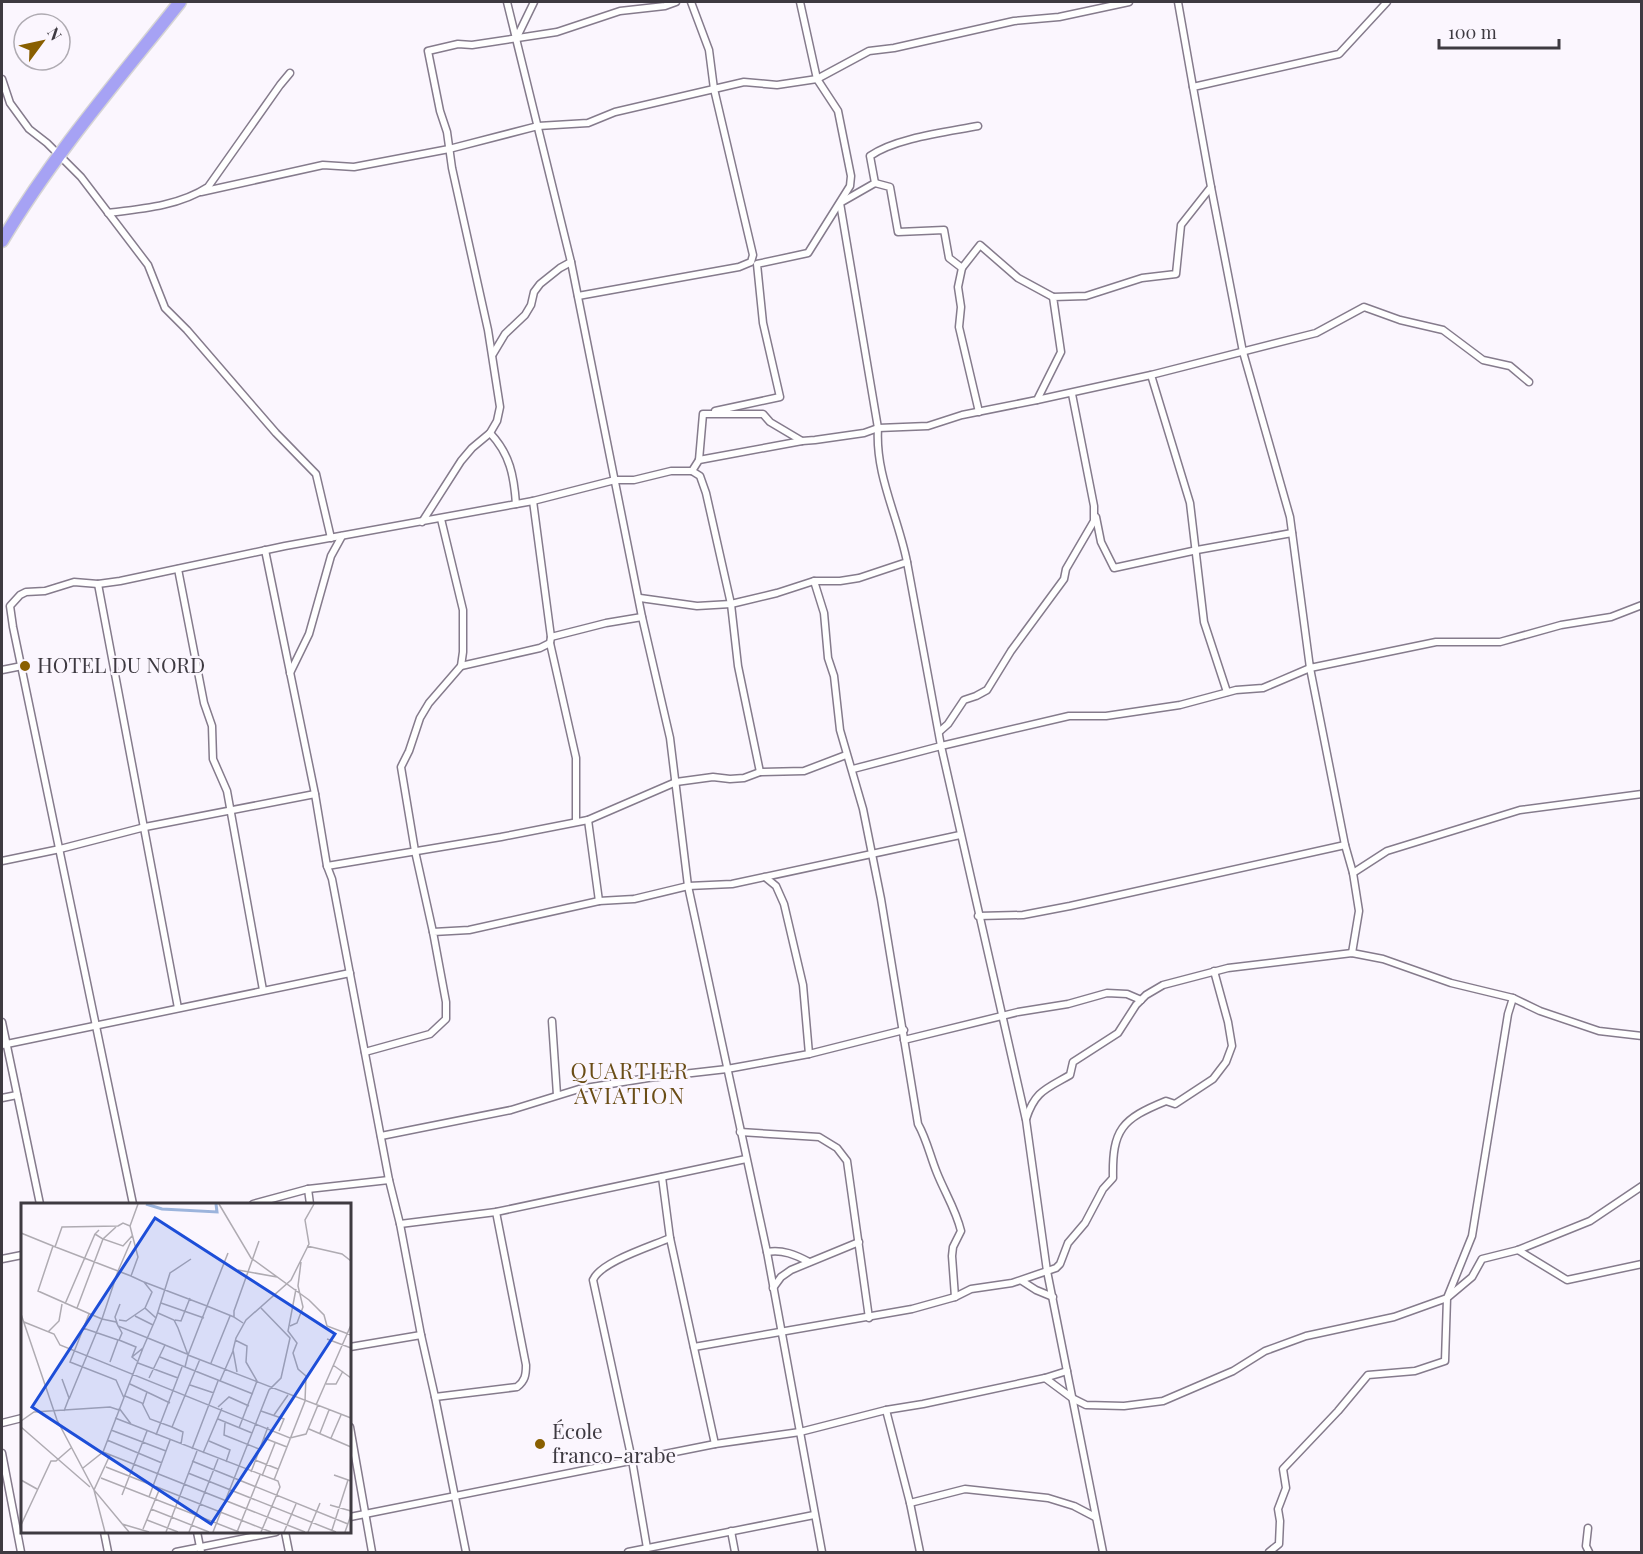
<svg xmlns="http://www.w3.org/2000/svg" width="1643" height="1554" viewBox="0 0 1643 1554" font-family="'Playfair Display',serif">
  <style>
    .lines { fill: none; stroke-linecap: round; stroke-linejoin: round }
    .street-casing { stroke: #857b8c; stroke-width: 9 }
    .highway-casing { stroke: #d5d4d5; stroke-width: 15 }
    .street { stroke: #fff; stroke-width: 6 }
    .highway { stroke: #a6a2f4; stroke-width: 12 }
    .poi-dot { fill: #895f00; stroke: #fbf6fe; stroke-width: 2 }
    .labels { text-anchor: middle; stroke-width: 4.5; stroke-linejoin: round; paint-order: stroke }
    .poi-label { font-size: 21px; fill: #3e3a41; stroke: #fbf6fe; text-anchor: start }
    .neighbourhood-label { font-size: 22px; letter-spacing: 1.5px; fill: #6a4d16; stroke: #fbf6fe }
    .inset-river { fill: none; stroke: #9cb4dc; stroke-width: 3 }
    .inset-road { fill: none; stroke: #afabb2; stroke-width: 1.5 }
    .view { fill: #1d4ed8; fill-opacity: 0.15; stroke: #1d4ed8; stroke-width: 3 }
    .inset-edge { fill: none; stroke: #3e3a41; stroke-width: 3 }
  </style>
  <rect width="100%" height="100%" fill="#fbf6fe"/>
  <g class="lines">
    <!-- street casing -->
    <g class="street-casing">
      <g id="street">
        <path d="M507,2L571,262L642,617L670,738L688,886L767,1252L822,1552"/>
        <path d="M1178,2L1193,87"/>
        <path d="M517,37L534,2"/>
        <path d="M2,79L10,103L29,129L47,143L81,177L148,265L165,308L187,330L276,433L316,474L331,538"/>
        <path d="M875,183L890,187L898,232L944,230L949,258L962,268L980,245L1018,278L1053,297"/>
        <path d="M1211,187L1243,352L1290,517L1310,668L1436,642H1500L1561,625L1611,617L1642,605"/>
        <path d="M201,192L323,165L354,167L449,149L538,126L588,123L615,112L744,82L777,85L817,79L869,51L894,48L1014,21L1059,17L1129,2"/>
        <path d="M108,213C141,209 179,206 208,187L280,85L290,73"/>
        <path d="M962,268L958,287L961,307L959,327L979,412"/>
        <path d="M578,296L739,267L751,262L753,255L714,89L709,50L691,2"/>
        <path d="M493,354L505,334L525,315L531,305L534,292L540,284L560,268L571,262"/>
        <path d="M1151,375L1190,503L1204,622L1227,692"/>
        <path d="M1037,400L1151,375L1316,333L1364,307L1400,320L1443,330L1483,360L1510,366L1529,382"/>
        <path d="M715,411L780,397L763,323L757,264L808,253L850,186L851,176L838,111L817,79L800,2"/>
        <path d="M490,433C510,454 514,476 516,504"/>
        <path d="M699,460L703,414H763L770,422L802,441L815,440L864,433L878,428L928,426L962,415L1037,400L1061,352L1053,297L1086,296L1142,278L1176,274L1181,225L1211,187L1193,87L1339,54L1387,2"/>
        <path d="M692,471L700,476L706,493L731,604L738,666L760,772"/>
        <path d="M1096,517L1101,542L1114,568L1197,550L1292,533"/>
        <path d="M422,522L461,461L472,448L490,433L497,421L500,407L488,330L452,168L447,132L440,111L428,51L458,44L472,45L557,32L620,11L665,6L676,2"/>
        <path d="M265,550L315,794L327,866L332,879L389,1180L400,1224L421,1335L435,1397L466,1552"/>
        <path d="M178,569L204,703L212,726L213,759L227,791L263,990"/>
        <path d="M814,581L824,613L828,658L834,676L840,730L863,809L881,899L918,1124C927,1140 930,1156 937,1173C945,1193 956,1210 961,1231L953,1247L952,1256L955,1297"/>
        <path d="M98,584L178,1008"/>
        <path d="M640,598L697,606L731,604L777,593L814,581H840L859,578L907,562C898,516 875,475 878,428L840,203L875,183L870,156C895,138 947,132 978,126"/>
        <path d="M551,637L606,623L642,617"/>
        <path d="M550,643L576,758V821"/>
        <path d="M461,666L540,648L550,643L551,637L533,501"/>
        <path d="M2,670L22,666"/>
        <path d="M290,673L309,634L331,556L342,536"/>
        <path d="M939,732L948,724L964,700L976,696L987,690L1011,651L1064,579L1066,569L1094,521V506L1072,394"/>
        <path d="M853,769L941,746L907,562"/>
        <path d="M588,820L599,901"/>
        <path d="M2,861L60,849L145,827L315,794"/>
        <path d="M327,866L501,837L588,820L676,782L713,777L730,779L744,778L760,772L804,771L846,755"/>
        <path d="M765,877L776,886L784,904L803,985L809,1054"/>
        <path d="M978,916L1023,915L1070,906L1345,845"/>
        <path d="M433,932L415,851L401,767L409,751L420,718L429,703L461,666L463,652V610L441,519"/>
        <path d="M1352,953L1359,911L1353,873L1387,851L1520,810L1642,794"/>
        <path d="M552,1021L557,1095"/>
        <path d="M2,1022L40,1204"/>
        <path d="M904,1040L1018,1012L1068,1004L1107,993L1127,994L1141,1000"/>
        <path d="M2,1045L350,973"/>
        <path d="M365,1052L430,1034L446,1019V1002L433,932L469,930L599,901L634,899L688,886L732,884L960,835"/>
        <path d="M2,1098L17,1095"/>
        <path d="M1026,1119C1035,1091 1046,1089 1070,1075L1073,1062L1118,1033L1136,1005L1146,995L1163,985L1228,968L1352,953L1383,959L1451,983L1513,998L1540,1011L1599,1031L1642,1036"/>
        <path d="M740,1132L819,1137L837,1148L847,1161L869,1318"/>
        <path d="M381,1136L511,1110L579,1089L648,1078L727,1069L809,1054L904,1030"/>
        <path d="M662,1177L670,1238L715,1444"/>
        <path d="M308,1189L310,1204"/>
        <path d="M133,1204L13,627L10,606L20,595L26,592L45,591L74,582L98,584L120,581L285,546L533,501L615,480H634L671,471H692L699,460L802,441"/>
        <path d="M253,1204L308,1189L389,1180"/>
        <path d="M400,1224L496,1212L746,1159"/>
        <path d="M1518,1250L1567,1280L1642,1264"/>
        <path d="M767,1252C782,1249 796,1255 809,1262"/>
        <path d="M2,1259L22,1255"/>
        <path d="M1022,1281L1036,1290L1053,1297"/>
        <path d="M773,1288L781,1277L791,1270L859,1242"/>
        <path d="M350,1347L421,1335"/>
        <path d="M694,1347L912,1309L955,1297L971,1289L1012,1283L1056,1268L1060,1264L1068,1243L1085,1223L1103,1189L1113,1178C1112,1129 1122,1119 1166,1101L1175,1104L1213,1079L1226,1062L1232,1046L1228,1022L1214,971"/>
        <path d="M1045,1378L1067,1371"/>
        <path d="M435,1397L517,1387C525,1381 526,1375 526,1365L496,1212"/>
        <path d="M886,1410L910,1503L920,1552"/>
        <path d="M2,1423L22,1418"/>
        <path d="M350,1427L372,1552"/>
        <path d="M2,1453L21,1552"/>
        <path d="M910,1503L965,1489L1048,1498L1074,1506L1095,1517"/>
        <path d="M350,1517L715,1444L800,1432L886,1410L923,1404L1045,1378L1072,1398L1086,1405L1124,1406L1163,1401L1233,1371L1265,1351L1306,1336L1394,1317L1447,1298L1472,1236L1508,1014L1513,998"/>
        <path d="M1588,1528L1586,1546L1589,1552"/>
        <path d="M731,1531L735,1552"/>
        <path d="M104,1532L108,1552"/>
        <path d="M197,1532L201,1552"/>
        <path d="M285,1532L289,1552"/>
        <path d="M647,1548L632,1460L593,1280C600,1262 652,1246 670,1238"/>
        <path d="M176,1552L276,1532"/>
        <path d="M628,1552L814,1515"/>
        <path d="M1103,1552L1047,1271L1026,1120L941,746L1069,716H1106L1180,705L1236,690L1263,688L1310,668L1345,845L1353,873"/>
        <path d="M1269,1552L1279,1544L1280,1521L1278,1509L1286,1488L1283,1469L1338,1411L1368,1375L1415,1371L1445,1361L1447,1298L1472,1277L1482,1259L1518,1250L1590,1221L1642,1186"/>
      </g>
    </g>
    <!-- highway casing -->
    <g class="highway-casing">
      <path id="highway" d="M2,241C53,155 118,80 180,2"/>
    </g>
    <!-- street -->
    <use href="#street" class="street"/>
    <!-- highway -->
    <use href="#highway" class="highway"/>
  </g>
  <!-- markers -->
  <g class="poi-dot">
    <circle cx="25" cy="666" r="6"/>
    <circle cx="540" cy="1444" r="6"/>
  </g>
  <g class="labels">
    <!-- poi labels -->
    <g class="poi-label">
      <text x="37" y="673">HOTEL DU NORD</text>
      <text x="552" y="1439">École<tspan x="552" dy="24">franco-arabe</tspan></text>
    </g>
    <!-- neighbourhood labels -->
    <g class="neighbourhood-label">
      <text x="630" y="1079">QUARTIER<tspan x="630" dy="25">AVIATION</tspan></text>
    </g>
  </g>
  <!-- overview -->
  <g transform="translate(21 1203)">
    <rect width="330" height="330" fill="#fbf6fe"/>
    <path class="inset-river" d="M125,1L141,6L196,9L195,1"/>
    <path class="inset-road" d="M198,1L230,55L288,97L303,112L306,123L330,132M95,24L82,36L102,43L111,33M0,30L32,43M110,38L97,68L110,73M286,43L321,51L330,58M34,44L41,24L97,23L102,20L109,23M217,67L256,74M123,79L186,103L207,50M140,100L183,115M44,101L74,31M99,101L94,114L97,123L144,142L128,175M56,105L82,36L74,31L78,27M137,110L153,117L157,125L167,152L164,164M0,111L36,217L73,287L84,329M68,111L49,159L95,177L103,195M114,113L132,122M213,114L186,103L167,152L330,215M135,115L149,70L170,56M98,117L105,118L124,105M154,117L160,118L169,95M3,119L33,131L39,142L269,235L285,231L297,202M222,120L213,114V108L238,38M269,123L276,120L282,104L277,83L280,59M62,125L97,137L89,159M27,129L38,118L41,101M306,136L330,145M214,137L226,143L225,159L236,178L218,225M144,142L166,151M139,154L232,191M116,158L111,154L122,145L135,115L124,105L131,89L123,79L110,73L117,54L109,23L117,1M117,160L157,175M190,160L209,113M312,162L330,175M216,169L212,147L215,135L225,117L270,77L288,41L284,17L293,1M41,176L48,195L43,208M199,178L212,148M109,181L126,189L122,201M305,181H315L322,168M169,182L193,190M126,189L149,200M104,193L121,200L129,216L151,224M48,196L81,116L97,68L32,43L17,88L69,111L81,116L95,119L101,130L98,137L115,144L111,154M295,202L330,122M197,204L208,194L228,203M98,205L110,221M240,208L263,216L258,228M253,212L267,192M94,215L257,278L259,284L240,329M197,216L231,230M0,218L13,209L89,204L98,207M204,220L203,232L238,246M0,224L69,284M288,226L330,244M90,227L145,248M299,230L308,207M135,232L161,164M243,235L266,244M310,235L320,212M86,237L141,260M188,238L209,247L205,259M160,241L162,229L151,224L179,156M171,246L197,178M82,249L284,329M182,250L201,205M89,252L73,287L108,329M234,257L257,266M171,258L327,321M85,264L250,329M62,265L82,249L122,145M230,269L247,224M167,270L315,329M313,272L330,278M241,273L254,240M80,275L218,329M0,277L16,286M253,277L284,198L285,173L277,166L272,150L276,140L267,128L275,86M101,292L126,228M128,294L149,237M309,302L330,308M130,306L188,329M126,317L157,329M101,321L128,329M0,322L30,258H35L50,245M122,326L139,285M311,327L327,277M145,329L176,248M168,329L197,256M192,329L248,187L260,175L269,135L240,105M216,329L239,272M263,329L275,301M287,329L299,300M324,329L330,312"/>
    <path class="view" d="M134,15L314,131L190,321L11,204Z"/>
    <rect width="330" height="330" class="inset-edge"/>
  </g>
  <!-- border -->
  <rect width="1643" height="1554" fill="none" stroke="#3e3a41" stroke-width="6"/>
  <!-- north arrow -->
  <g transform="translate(42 42) rotate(57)"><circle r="28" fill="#fbf6fe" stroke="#afabb2" stroke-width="1.5"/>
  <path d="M0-4.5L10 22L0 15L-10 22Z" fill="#895f00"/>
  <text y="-9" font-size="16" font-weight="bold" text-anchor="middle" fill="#3e3a41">N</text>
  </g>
  <!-- scale -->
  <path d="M1439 39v9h120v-9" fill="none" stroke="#3e3a41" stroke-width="3"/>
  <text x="1448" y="39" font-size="18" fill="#3e3a41" stroke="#fbf6fe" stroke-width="4.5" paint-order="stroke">100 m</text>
</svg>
